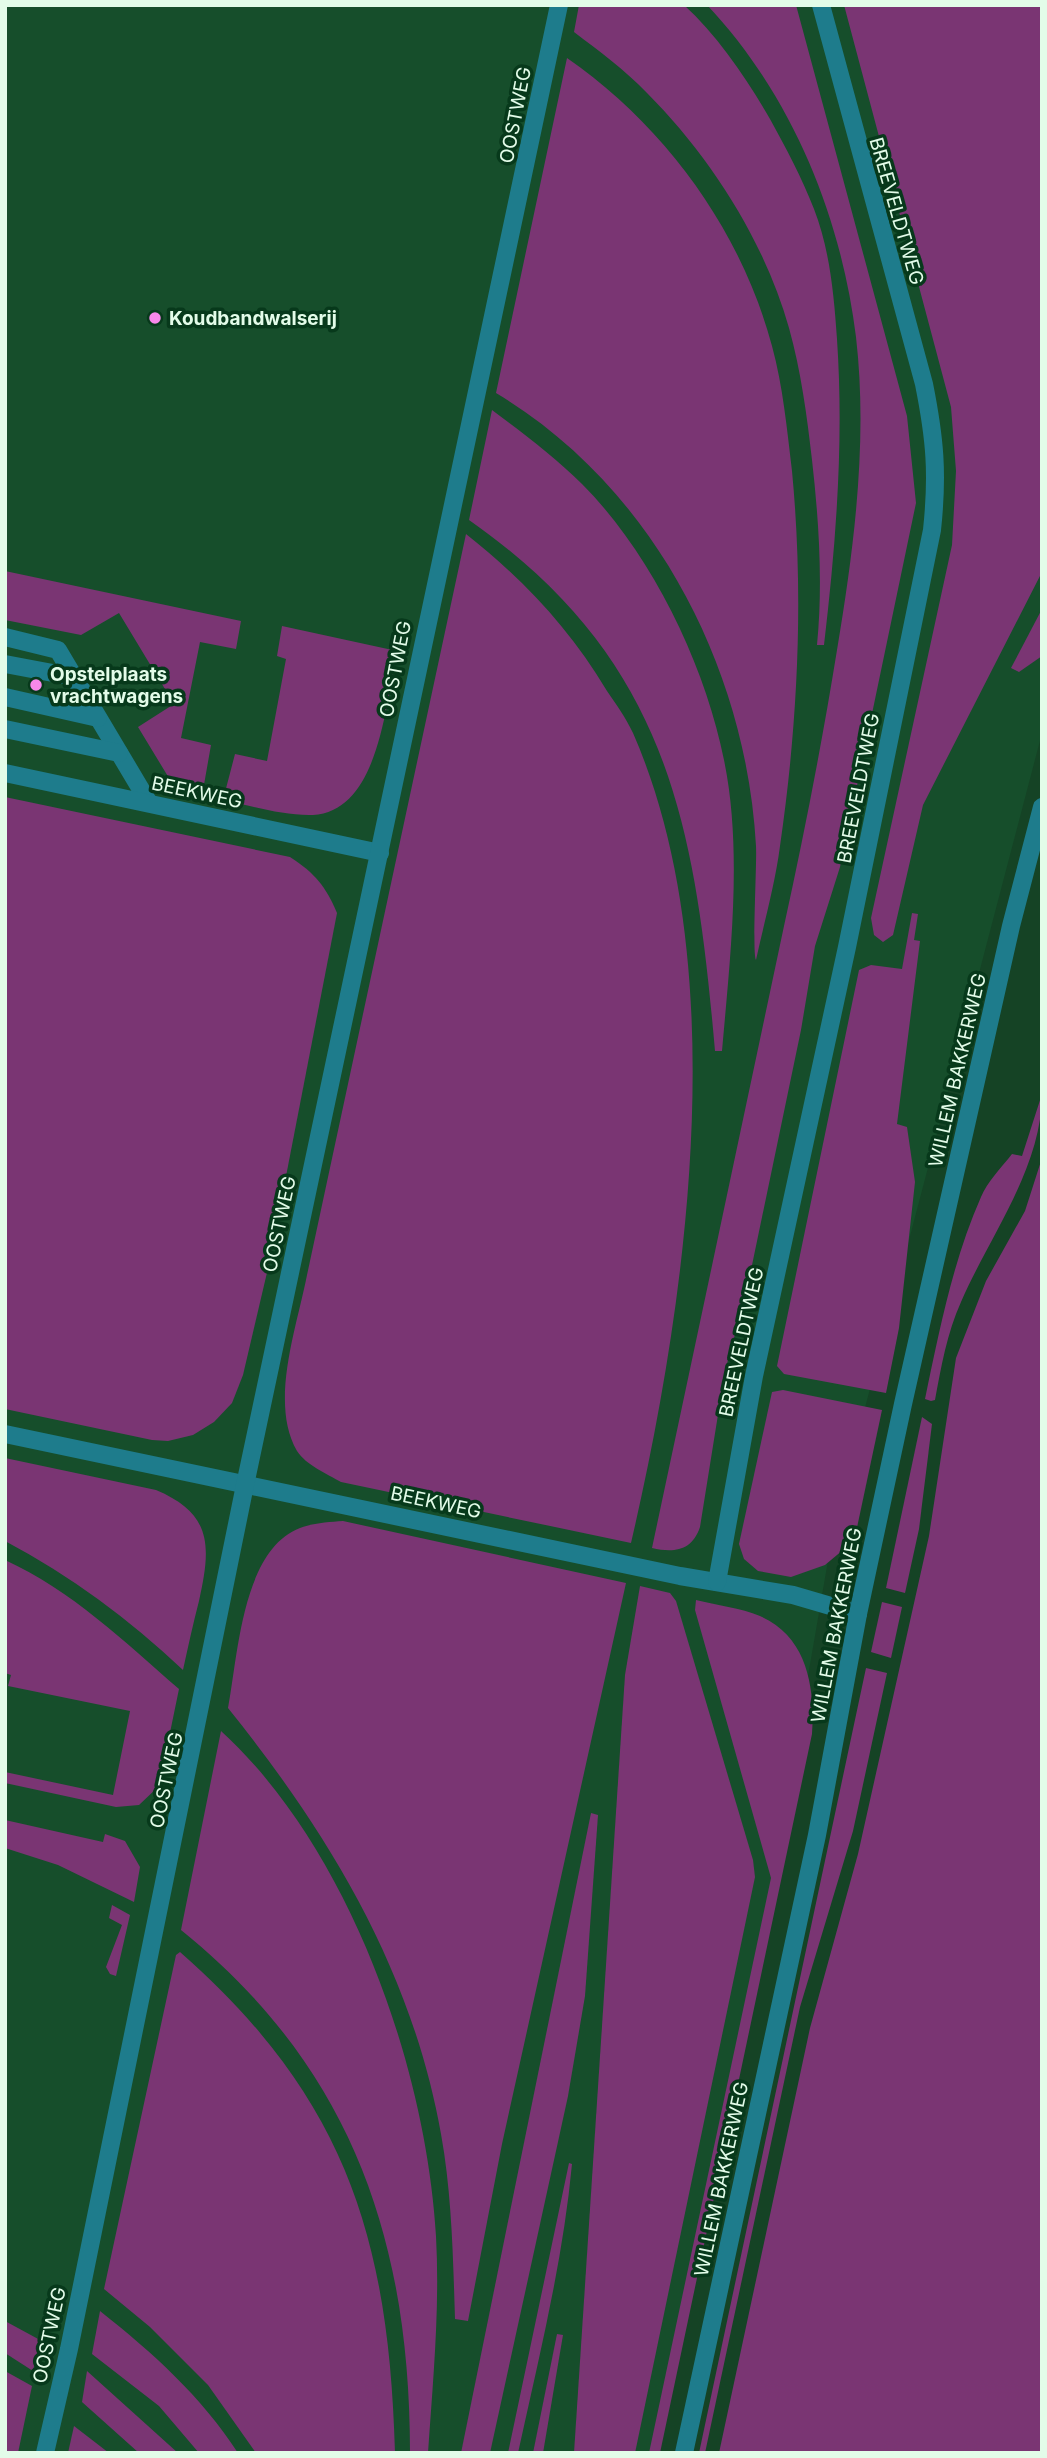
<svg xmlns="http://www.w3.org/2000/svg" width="1047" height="2458" viewBox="0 0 1047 2458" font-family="Inter,sans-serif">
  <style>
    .built { fill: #164e2b }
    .green { fill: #7a3573 }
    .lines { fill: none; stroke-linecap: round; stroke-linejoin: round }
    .service { stroke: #1e7c8c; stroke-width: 18 }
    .poi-dot { fill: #f888ea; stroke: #07391b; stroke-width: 2.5 }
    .labels { text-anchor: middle; stroke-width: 7; stroke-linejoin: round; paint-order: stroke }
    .street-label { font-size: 19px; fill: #e3fce9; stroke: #07391b }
    .poi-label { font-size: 19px; font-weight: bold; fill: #e3fce9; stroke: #07391b; text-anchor: start }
  </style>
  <rect width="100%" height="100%" fill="#154325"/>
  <!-- built -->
  <path class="built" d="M5,5H1042V733L834,1526L759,1959L652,2453H5Z"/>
  <!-- green -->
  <g class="green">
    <path d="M579,5H684C718,36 747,79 770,119C786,148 802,178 814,209C830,250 834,296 837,339C844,442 836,543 824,645H817C823,583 819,522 812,460C807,416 801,371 789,328C765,242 710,156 647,93C625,70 599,51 574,32Z"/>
    <path d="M707,5H796L907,416L916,503L840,867L815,946L801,1030L746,1294L725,1371L700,1527C692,1551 674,1553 652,1548C696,1341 740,1134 784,926C804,835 822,743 837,650C854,548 868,441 856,337C841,216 792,95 707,5Z"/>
    <path d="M844,5H1042V572L923,805L893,935L883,942L874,935L871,918L952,545L956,471L951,407Z"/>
    <path d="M567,58C665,126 741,230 772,346C783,386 787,430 792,471C804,596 798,722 780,846C775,885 764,923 756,960C752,954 757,864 756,846C746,666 652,486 496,393Z"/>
    <path d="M492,410C523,433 555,457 582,484C651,553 705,664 724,760C743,851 730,959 722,1051H715C695,824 669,660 469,520Z"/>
    <path d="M466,534C523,579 570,629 607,691C616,704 626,718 633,733C735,966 687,1302 631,1543L341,1482C327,1474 306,1465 297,1451C269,1403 297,1327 307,1275Z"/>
    <path d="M5,571L241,621L236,649L200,642L181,738L211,745L202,796L175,788L138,727L174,704L119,613L81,635L5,620Z"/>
    <path d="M1042,609V656L1019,672L1011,668Z"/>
    <path d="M282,626L397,651C386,700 380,811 313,815C284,816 252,806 223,800L235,754L267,761L286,659L277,656Z"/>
    <path d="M5,797L290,857C315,873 326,887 337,913L269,1264L243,1375L232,1403L214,1422L193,1435L168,1441L152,1440L5,1409Z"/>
    <path d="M912,913L918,914L914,940L920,941L897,1124L907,1127L915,1182L899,1328L886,1393L784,1374L777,1366L859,970L871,965L902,969Z"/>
    <path d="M1042,1094C1042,1168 989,1237 961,1302C947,1333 941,1367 935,1400L931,1401L925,1399C939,1332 953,1260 981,1197C987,1182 1002,1167 1012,1154L1022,1156Z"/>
    <path d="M1042,1158V2453H719L810,2028L858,1854L929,1536L956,1358L986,1281L1025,1211Z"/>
    <path d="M783,1390L882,1410L855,1537L849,1545L825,1565L791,1577L758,1571L744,1559L739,1544L772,1392Z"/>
    <path d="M922,1417L932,1424L919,1529L905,1593L886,1588Z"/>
    <path d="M5,1458L156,1490C213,1514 211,1547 199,1601C193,1624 188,1647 183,1670C129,1619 71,1576 5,1541Z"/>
    <path d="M343,1521L626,1583L502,2144L468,2321L455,2319C453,2257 452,2195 441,2134C412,1971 330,1835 228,1708C238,1656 242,1550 300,1528C313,1523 329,1522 343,1521Z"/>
    <path d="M5,1560C71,1590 125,1642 179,1689L159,1786L139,1805L116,1807L5,1783V1772L113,1795L130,1711L8,1686L11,1675L5,1673Z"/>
    <path d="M640,1586L670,1593L676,1601L753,1860L755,1877L635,2453H574L625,1675Z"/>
    <path d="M696,1600C716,1605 741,1608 760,1616C808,1637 815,1688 812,1734L660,2453H649L771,1878L695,1610Z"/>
    <path d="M882,1602L902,1607L891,1658L871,1652Z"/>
    <path d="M866,1668L887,1673L853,1831L800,2007L705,2453H699Z"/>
    <path d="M221,1731C349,1848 426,2066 436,2236C440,2308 433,2381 428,2453H410C410,2239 351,2067 181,1930Z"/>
    <path d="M591,1813L598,1815L585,1996L568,2096L490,2453H461Z"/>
    <path d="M5,1820L103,1842L105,1834L125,1841L140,1867L134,1902L58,1865L5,1848Z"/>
    <path d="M112,1905L130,1915L116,1976L110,1974L106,1967L122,1925L109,1918Z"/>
    <path d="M180,1952C345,2097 389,2237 395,2453H256L208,2385L150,2327L104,2289L176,1955Z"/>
    <path d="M569,2163L572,2164C563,2261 539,2357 518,2453H508Z"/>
    <path d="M100,2311C153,2353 201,2396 238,2453H199L159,2406L92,2354Z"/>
    <path d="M5,2321L40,2340L33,2371L5,2353Z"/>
    <path d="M557,2334L563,2335L543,2453H533Z"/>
    <path d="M5,2371L32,2386L18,2453H5Z"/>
    <path d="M87,2371L178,2453H139L82,2402Z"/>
    <path d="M74,2426L109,2453H68Z"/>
  </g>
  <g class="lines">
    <!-- service -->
    <g class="service">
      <path d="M5,637L58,650L149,803"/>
      <path d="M5,664L74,677"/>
      <path d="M5,697L98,718"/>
      <path d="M5,729L119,753"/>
      <path d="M5,773L380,853"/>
      <path d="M5,1434L680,1576L793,1595L858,1614"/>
      <path d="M717,1582L754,1376L847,947L932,530C938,474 935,439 924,384L821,5"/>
      <path d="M45,2453L69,2349L245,1485L559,5"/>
      <path d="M684,2453L817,1835L858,1614L903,1404L1011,926L1042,807"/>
    </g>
  </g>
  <!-- markers -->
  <g class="poi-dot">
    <circle cx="155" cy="318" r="7"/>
    <circle cx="36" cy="685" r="7"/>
  </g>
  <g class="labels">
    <!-- street labels -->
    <g class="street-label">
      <text transform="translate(515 115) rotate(-79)" y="7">OOSTWEG</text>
      <text transform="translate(897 211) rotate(74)" y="7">BREEVELDTWEG</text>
      <text transform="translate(395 669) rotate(-79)" y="7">OOSTWEG</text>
      <text transform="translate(858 788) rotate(-79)" y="7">BREEVELDTWEG</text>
      <text transform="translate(197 792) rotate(12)" y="7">BEEKWEG</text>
      <text transform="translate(957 1070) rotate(-77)" y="7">WILLEM BAKKERWEG</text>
      <text transform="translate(279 1224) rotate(-78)" y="7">OOSTWEG</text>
      <text transform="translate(741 1342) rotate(-78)" y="7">BREEVELDTWEG</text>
      <text transform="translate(436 1502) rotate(12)" y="7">BEEKWEG</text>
      <text transform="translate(836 1625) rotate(-79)" y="7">WILLEM BAKKERWEG</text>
      <text transform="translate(166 1780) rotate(-78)" y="7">OOSTWEG</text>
      <text transform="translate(721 2179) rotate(-78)" y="7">WILLEM BAKKERWEG</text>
      <text transform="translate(49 2335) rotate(-78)" y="7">OOSTWEG</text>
    </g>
    <!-- poi labels -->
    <g class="poi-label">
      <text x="169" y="325">Koudbandwalserij</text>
      <text x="50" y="681">Opstelplaats<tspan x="50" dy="22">vrachtwagens</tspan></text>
    </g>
  </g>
  <!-- border -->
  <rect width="1047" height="2458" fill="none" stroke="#e3fce9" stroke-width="14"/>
</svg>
